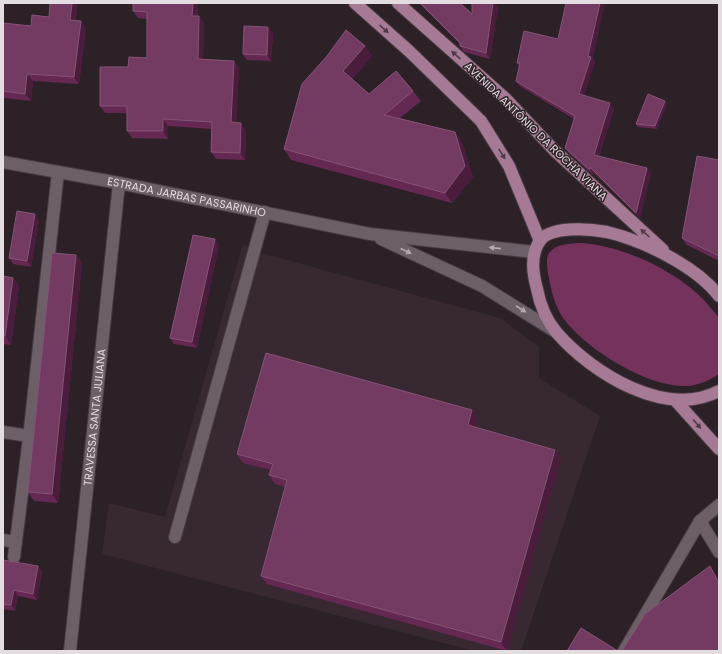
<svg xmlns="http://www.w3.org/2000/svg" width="722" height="654" viewBox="0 0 722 654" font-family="Poppins,sans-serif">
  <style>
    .built { fill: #382832 }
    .green { fill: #74325d }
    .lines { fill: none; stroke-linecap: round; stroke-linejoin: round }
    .minor-casing { stroke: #463c42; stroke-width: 14 }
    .major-casing { stroke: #463c42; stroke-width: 14 }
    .minor { stroke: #6c5f67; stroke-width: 12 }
    .major { stroke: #a67995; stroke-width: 12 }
    .wall { fill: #652853 }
    .shaded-wall { fill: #491d3b }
    .building { fill: #733b62; stroke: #845476 }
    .oneway { fill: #513b48 }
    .oneway2 { fill: #b3aab0 }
    .labels { text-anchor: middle; stroke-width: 3; stroke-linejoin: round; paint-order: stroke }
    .street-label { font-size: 11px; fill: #e3dce0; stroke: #2c2127 }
  </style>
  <rect width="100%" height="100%" fill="#2c2127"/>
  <!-- built -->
  <path class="built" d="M243,244L254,251L500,318L539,347V378L600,416L521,651H474L102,554L109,503L165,517Z"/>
  <!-- green -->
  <path class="green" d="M578,243C621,244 683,273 710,307C712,310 718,315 719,319C722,328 719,362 719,374C710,380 699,385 688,386C649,388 591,352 567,323C555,309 551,290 548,273C547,265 545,255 552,250C558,244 570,244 578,243Z"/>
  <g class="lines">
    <!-- minor casing -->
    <g class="minor-casing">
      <g id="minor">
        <path id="s1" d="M3,162L119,183L370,234L534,252"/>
        <path d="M381,239L482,286L556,332"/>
        <path d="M3,432L29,436"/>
        <path d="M719,505L700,521L719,552"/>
        <path d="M175,537L265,212"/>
        <path d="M3,540L16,542"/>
        <path d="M14,557L29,438L58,172"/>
        <path id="s2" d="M70,651L119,183"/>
        <path d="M624,651L700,521"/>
      </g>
    </g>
    <!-- major casing -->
    <g class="major-casing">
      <g id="major">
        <path d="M355,3L409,51L481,121L509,166L540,241"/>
        <path d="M398,3L506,99L555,151L663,250"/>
        <path d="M719,296C696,266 644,241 607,232C591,229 549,225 539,242C530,257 533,274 537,289C540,305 546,320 557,333C592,373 665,419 719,391"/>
        <path d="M675,400L719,449"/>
      </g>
    </g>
    <!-- minor -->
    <use href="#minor" class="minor"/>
    <!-- major -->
    <use href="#major" class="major"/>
  </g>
  <!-- wall -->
  <g class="wall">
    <path d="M198,3V16H199L204,24L203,59L234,61L239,68L236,122L246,130L245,160L216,159L211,152L212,129L168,126V139L132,138L127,131V113H105L100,106L128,67L147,58V19L138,18L133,11Z"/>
    <path d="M419,3H460L472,14L498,7L490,59L464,52L460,46V44Z"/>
    <path d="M76,20L86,28L79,84L33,81L31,101L3,98V23L31,26Z"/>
    <path d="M273,33L271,61L247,60L243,54Z"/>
    <path d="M365,46L372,56L352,79L369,94L413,91L421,101L400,118L455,132L462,142L473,177L452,203L291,160L284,149Z"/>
    <path d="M593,59L595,62L584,95L614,109L599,156L651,173L640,218L594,173L593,175L569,153L565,148L574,119L520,86L516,81L519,66L517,63Z"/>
    <path d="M667,104L657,129L638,127L636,124Z"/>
    <path d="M719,160V261L687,245L682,238Z"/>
    <path d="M39,220L31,267L13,264L9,258Z"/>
    <path d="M219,245L197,348L174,344L170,338Z"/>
    <path d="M76,255L82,263L58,503L34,501L28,492Z"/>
    <path d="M3,276L13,278L19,286L11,345L3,344Z"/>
    <path d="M472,410L478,419L475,427L561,458L507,651L267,584L261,576L286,487L275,484L269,475L271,470L243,463L237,454Z"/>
    <path d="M3,560L38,566L42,572L37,600L18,596L15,611L3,609Z"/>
  </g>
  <!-- shaded-wall -->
  <g class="shaded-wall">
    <path d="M72,3H78L75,27L70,20Z"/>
    <path d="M193,3H198L197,24L192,16Z"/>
    <path d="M493,3H495L498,7L490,59L486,53Z"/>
    <path d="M600,3H605L593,59L595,62L583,99L579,94L588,56Z"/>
    <path d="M199,16L204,24L203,66L198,59Z"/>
    <path d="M81,21L86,28L79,84L74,77Z"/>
    <path d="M268,27L273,33L271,61L267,55Z"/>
    <path d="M365,46L372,56L351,81L343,71Z"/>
    <path d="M234,61L239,68L236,129L231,122Z"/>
    <path d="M27,74L33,81L31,101L25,94Z"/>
    <path d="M665,101L667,104L657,129L655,126Z"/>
    <path d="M610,103L614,109L598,161L594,155Z"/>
    <path d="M163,119L168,126V139L163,131Z"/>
    <path d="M241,123L246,130L245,160L240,153Z"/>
    <path d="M455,132L462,142L473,177L452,203L445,193Z"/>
    <path d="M590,167L594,173L593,175L590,170Z"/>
    <path d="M647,168L651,173L640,218L636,213Z"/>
    <path d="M35,214L39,220L31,267L27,261Z"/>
    <path d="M215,239L219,245L197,348L192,342Z"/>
    <path d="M76,255L82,263L58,503L52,494Z"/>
    <path d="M13,278L19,286L11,345L5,336Z"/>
    <path d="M472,410L478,419L474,434L468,425Z"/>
    <path d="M555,450L561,458L507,651L501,642Z"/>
    <path d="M38,566L42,572L37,600L33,594Z"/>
    <path d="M710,566L719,580V583Z"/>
    <path d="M14,590L18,596L15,611L11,605Z"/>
  </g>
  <!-- building -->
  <g class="building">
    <path d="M50,3H72L70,20L81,21L74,77L27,74L25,94L3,91V23L31,26L32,15L49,17Z"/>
    <path d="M133,3H193L192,16H199L198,59L234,61L231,122L241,123L240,153L211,152L212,122L163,119V131H127V106H100V67H128L129,57L147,58V12L133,11Z"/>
    <path d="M420,3H460L472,14V3H493L486,53L460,46V43Z"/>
    <path d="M566,3H600L588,56L591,57L579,94L610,103L594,155L647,168L636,213L590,167V170L565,148L575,116L516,81L520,63H517L524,31L558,39Z"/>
    <path d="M244,26L268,27L267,55L243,54Z"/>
    <path d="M346,30L365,46L343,71L369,94L396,71L413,91L384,115L455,132L465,166L445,193L284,149L302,84L327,56Z"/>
    <path d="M648,94L665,101L655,126L636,124Z"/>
    <path d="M697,156L719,160V256L682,238Z"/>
    <path d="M17,211L35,214L27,261L9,258Z"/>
    <path d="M193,235L215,239L192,342L170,338Z"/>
    <path d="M52,253L76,255L52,494L28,492Z"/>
    <path d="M3,276L13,278L5,336H3Z"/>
    <path d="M266,353L472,410L468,425L555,450L501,642L261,576L287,480L269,475L273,464L237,454Z"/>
    <path d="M3,560L38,566L33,594L14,590L11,605L3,604Z"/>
    <path d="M710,566L719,583V651H622L645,614Z"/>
    <path d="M581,628L618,651H567Z"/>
  </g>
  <!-- one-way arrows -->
  <defs><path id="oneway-solid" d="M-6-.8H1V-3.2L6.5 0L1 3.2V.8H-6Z"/></defs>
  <g class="oneway">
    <use href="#oneway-solid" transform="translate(384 29) rotate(42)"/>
    <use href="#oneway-solid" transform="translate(456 55) rotate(-138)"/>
    <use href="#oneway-solid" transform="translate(502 154) rotate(58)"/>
    <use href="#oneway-solid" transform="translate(645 233) rotate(-138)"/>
    <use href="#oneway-solid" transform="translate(697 424) rotate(49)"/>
  </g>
  <g class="oneway2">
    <use href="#oneway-solid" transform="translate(495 248) rotate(-174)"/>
    <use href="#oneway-solid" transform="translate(406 251) rotate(25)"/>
    <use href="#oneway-solid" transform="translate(521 309) rotate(33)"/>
  </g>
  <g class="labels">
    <!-- street labels -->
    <g class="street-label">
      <text transform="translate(536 131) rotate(44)" y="4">AVENIDA ANTÔNIO DA ROCHA VIANA</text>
      <text dy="4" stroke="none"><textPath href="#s1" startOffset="187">ESTRADA JARBAS PASSARINHO</textPath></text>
      <text dy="4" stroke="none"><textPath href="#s2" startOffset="235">TRAVESSA SANTA JULIANA</textPath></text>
    </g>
  </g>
  <!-- border -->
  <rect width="722" height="654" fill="none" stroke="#e3dce0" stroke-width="8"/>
</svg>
